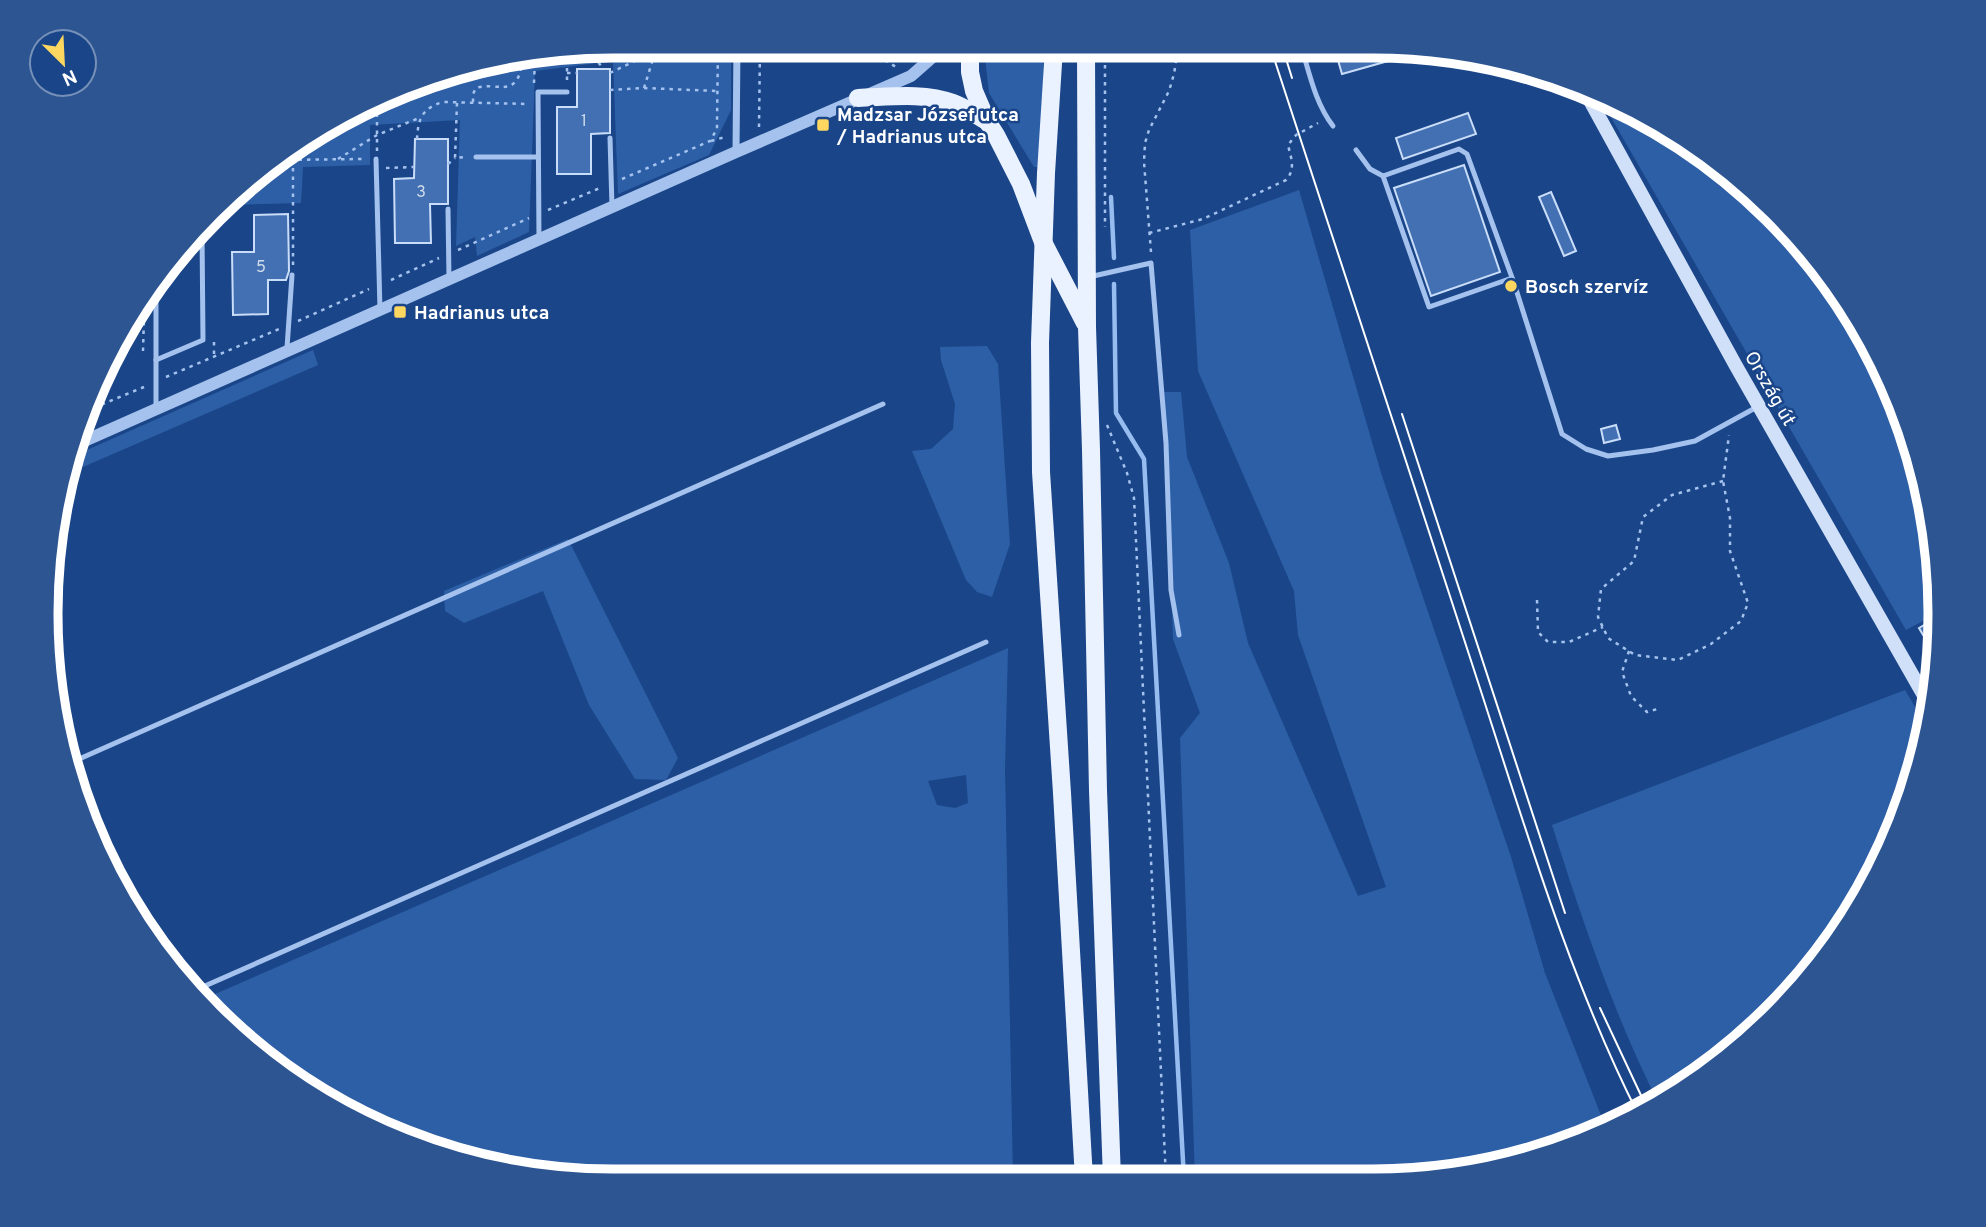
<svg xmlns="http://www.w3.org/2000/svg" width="1986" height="1227" viewBox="0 0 1986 1227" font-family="Overpass,sans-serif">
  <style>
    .green { fill: #2d5fa7; fill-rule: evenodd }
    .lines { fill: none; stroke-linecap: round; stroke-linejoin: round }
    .stream { stroke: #97bcef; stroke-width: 4.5 }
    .building { fill: #4370b2; stroke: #c9ddf9; stroke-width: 2 }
    .path { stroke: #a4c2ed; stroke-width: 2.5; stroke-dasharray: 3.5 5; stroke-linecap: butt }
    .service { stroke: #a4c2ed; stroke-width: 5 }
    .minor { stroke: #a4c2ed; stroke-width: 7 }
    .tertiary { stroke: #a4c2ed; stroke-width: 12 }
    .secondary { stroke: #d1e0f9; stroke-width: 14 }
    .primary { stroke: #eaf1ff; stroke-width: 18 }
    .tram { stroke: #fff; stroke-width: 2 }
    .poi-dot { fill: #fed760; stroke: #1a4689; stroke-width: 2.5 }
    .labels { text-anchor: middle; stroke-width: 5; stroke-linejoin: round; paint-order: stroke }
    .number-label { font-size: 16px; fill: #d0dbec }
    .poi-label { font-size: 19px; font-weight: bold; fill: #fff; stroke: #1a4689; text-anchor: start }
    .street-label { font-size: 19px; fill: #fff; stroke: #1a4689 }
    .rim { fill: none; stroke: #fff; stroke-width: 9 }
  </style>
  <rect width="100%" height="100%" fill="#1a4689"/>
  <!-- green -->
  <g class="green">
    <path d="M614,46H731V110L709,155L618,194L613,61L535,71L529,232L477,256L475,237L456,246L460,120L370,125V165L303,167L301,203L226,205L268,163L431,76Z"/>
    <path d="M984,48H1016L1017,56H1031V48H1044L1041,167H1034L989,93Z"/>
    <path d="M1597,93L1718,163L1799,239L1864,329L1910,431L1936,539L1938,613L1906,630Z"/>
    <path d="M1299,190L1381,473L1511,857L1545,973L1606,1128L1555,1151L1410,1180L1195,1179L1180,738L1200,713L1173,639L1164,392H1181L1187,457L1229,563L1248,643L1358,896L1386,887L1298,635L1294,591L1198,371L1190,230Z"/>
    <path d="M987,346L998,364L1010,544L992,597L977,592L966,580L912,451L931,449L953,429L955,404L941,360L940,347Z"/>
    <path d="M313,350L318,365L69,473L71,457Z"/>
    <path d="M568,539L678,758L666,780L635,779L589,705L543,591L464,623L445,611L444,591Z"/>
    <path d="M1008,648L1005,769L1013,1179L540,1177L396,1138L268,1064L206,998ZM966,775L968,803L955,808L937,805L928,781Z"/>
    <path d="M1905,690L1927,727L1921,760L1882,864L1823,959L1747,1041L1659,1104C1614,1015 1582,920 1552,825Z"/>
  </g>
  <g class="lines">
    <!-- stream -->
    <g class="stream">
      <path d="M1111,197L1114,258"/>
      <path d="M1114,284L1116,413L1144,459L1184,1179"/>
    </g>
  </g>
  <!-- building -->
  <g class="building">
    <path d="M1335,50H1412L1413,54L1342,74Z"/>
    <path d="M577,69H610V133L591,134V174H557V107H577Z"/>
    <path d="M1468,113L1476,134L1403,159L1396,138Z"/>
    <path d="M415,139H448V204H430L431,243H395L394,179L414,178Z"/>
    <path d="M1464,165L1500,272L1431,296L1394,188Z"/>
    <path d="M1551,192L1576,251L1564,256L1539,197Z"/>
    <path d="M288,214L289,271L286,280H268V314L233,315L232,252H254V215Z"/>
    <path d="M1616,425L1620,439L1604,443L1601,429Z"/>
    <path d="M1938,617L1939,650L1938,660L1919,628Z"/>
  </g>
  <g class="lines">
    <!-- path -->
    <g class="path">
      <path d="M649,46L647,53L649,54V57L655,60L662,56L664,51L661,46"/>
      <path d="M863,47L896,67"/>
      <path d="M1105,48V227"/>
      <path d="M587,50L604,69"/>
      <path d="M887,61L888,47"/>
      <path d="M567,73H577"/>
      <path d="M610,73L649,54"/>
      <path d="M567,80V61L570,53"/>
      <path d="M534,83L535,58"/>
      <path d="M644,88L653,59"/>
      <path d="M610,90L644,88L717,91"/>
      <path d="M473,102V94L476,88C497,81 516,100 522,64"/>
      <path d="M457,103L455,158L466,157"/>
      <path d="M759,127L760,46"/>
      <path d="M417,139C418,119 422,108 443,102L529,104"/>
      <path d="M711,141L725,137"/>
      <path d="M377,151V104"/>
      <path d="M338,159L377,135L419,118"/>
      <path d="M273,160L364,159"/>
      <path d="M448,164L455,158"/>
      <path d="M386,168L414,167"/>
      <path d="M622,179L710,141L717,129V123L718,46"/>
      <path d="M1767,208L1786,231L1810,253"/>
      <path d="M548,210L600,188"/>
      <path d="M214,232L215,216"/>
      <path d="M1149,233L1203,219L1286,180C1296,169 1291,158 1288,145L1296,135L1318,123"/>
      <path d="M458,250L529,218"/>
      <path d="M1151,252L1144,162L1145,143L1149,130L1169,91L1174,74L1178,49"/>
      <path d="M293,265V160"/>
      <path d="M391,280L439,258"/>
      <path d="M298,321L369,289"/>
      <path d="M214,342V356"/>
      <path d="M143,351L144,317"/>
      <path d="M166,377L279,329"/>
      <path d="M86,411L144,387"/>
      <path d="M1107,425L1127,473L1134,498L1166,1179"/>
      <path d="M1723,481L1672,495L1643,517L1634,561L1601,589L1598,617L1608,638L1635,655L1678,660L1711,644L1741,621L1748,603L1730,551V518L1723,481L1729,435"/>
      <path d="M1537,600L1538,632L1548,642H1569L1603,627"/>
      <path d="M1629,651L1622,672L1631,696L1647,712L1661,708"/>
    </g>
    <!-- service -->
    <g class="service">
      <path d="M1302,49C1310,76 1316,104 1333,126"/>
      <path d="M610,138L612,207"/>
      <path d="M1356,150L1370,169L1383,176L1459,149L1467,154L1514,283L1562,434L1586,449L1608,456L1653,450L1695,441L1757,407"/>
      <path d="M476,157H538"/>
      <path d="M376,159L380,310"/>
      <path d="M1383,176L1429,307L1512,278"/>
      <path d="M448,209L449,279"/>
      <path d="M539,240L538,92H567"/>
      <path d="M1089,277L1151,263L1166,443L1171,590L1179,635"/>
      <path d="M287,348L292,275"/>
      <path d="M156,360L203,340L202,232H199"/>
      <path d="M156,407V280"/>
      <path d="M70,763L883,404"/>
      <path d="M198,989L986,642"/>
    </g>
    <!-- minor -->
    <path class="minor" d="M736,152L737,46"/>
    <!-- tertiary -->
    <path class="tertiary" d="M73,446L736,152L911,76L944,47"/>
    <!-- secondary -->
    <path class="secondary" d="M1582,86L1736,366L1930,706"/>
    <!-- primary -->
    <g class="primary">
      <path d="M970,48V72L974,91L987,121L996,135L1021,184L1043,242L1085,323"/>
      <path d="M1054,48L1046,173L1040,343L1041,472L1062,793L1084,1179"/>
      <path d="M1086,48L1087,327L1091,450L1098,790L1112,1179"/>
      <path d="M858,98C889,97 923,92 953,103C964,107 976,115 987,121"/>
    </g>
    <!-- tram -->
    <g class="tram">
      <path d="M1271,49C1341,259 1408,469 1477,679C1525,826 1568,975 1638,1114"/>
      <path d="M1283,49L1292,78"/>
      <path d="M1402,414L1565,913"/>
      <path d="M1600,1008L1646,1106"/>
    </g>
  </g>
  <!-- markers -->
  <g class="poi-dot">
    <rect x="816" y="118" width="14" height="14" rx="3.5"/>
    <circle cx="1511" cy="286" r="7"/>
    <rect x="393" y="305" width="14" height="14" rx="3.5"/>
  </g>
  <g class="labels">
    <!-- number labels -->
    <g class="number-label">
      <text x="584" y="126">1</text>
      <text x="421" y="197">3</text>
      <text x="261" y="272">5</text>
    </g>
    <!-- poi labels -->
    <g class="poi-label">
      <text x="837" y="121">Madzsar József utca<tspan x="837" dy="22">/ Hadrianus utca</tspan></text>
      <text x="1525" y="293">Bosch szervíz</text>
      <text x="414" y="319">Hadrianus utca</text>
    </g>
    <!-- street labels -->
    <g class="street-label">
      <text transform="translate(1771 388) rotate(60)" y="7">Ország út</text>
    </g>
  </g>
  <!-- crop -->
  <path d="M0 0H1986V1227H0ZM613 58H1373A555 555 0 0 1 1928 613V614A555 555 0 0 1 1373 1169H613A555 555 0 0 1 58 614V613A555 555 0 0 1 613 58Z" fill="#2c5592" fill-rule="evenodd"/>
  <path class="rim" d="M613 58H1373A555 555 0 0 1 1928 613V614A555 555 0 0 1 1373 1169H613A555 555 0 0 1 58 614V613A555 555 0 0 1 613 58Z"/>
  <!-- north arrow -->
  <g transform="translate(63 63) rotate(156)"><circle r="33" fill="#1a4689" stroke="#7690b8" stroke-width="2"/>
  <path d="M0-5L12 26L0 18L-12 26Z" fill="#fed760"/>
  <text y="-10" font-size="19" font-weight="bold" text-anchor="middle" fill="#ffffff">N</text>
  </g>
</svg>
